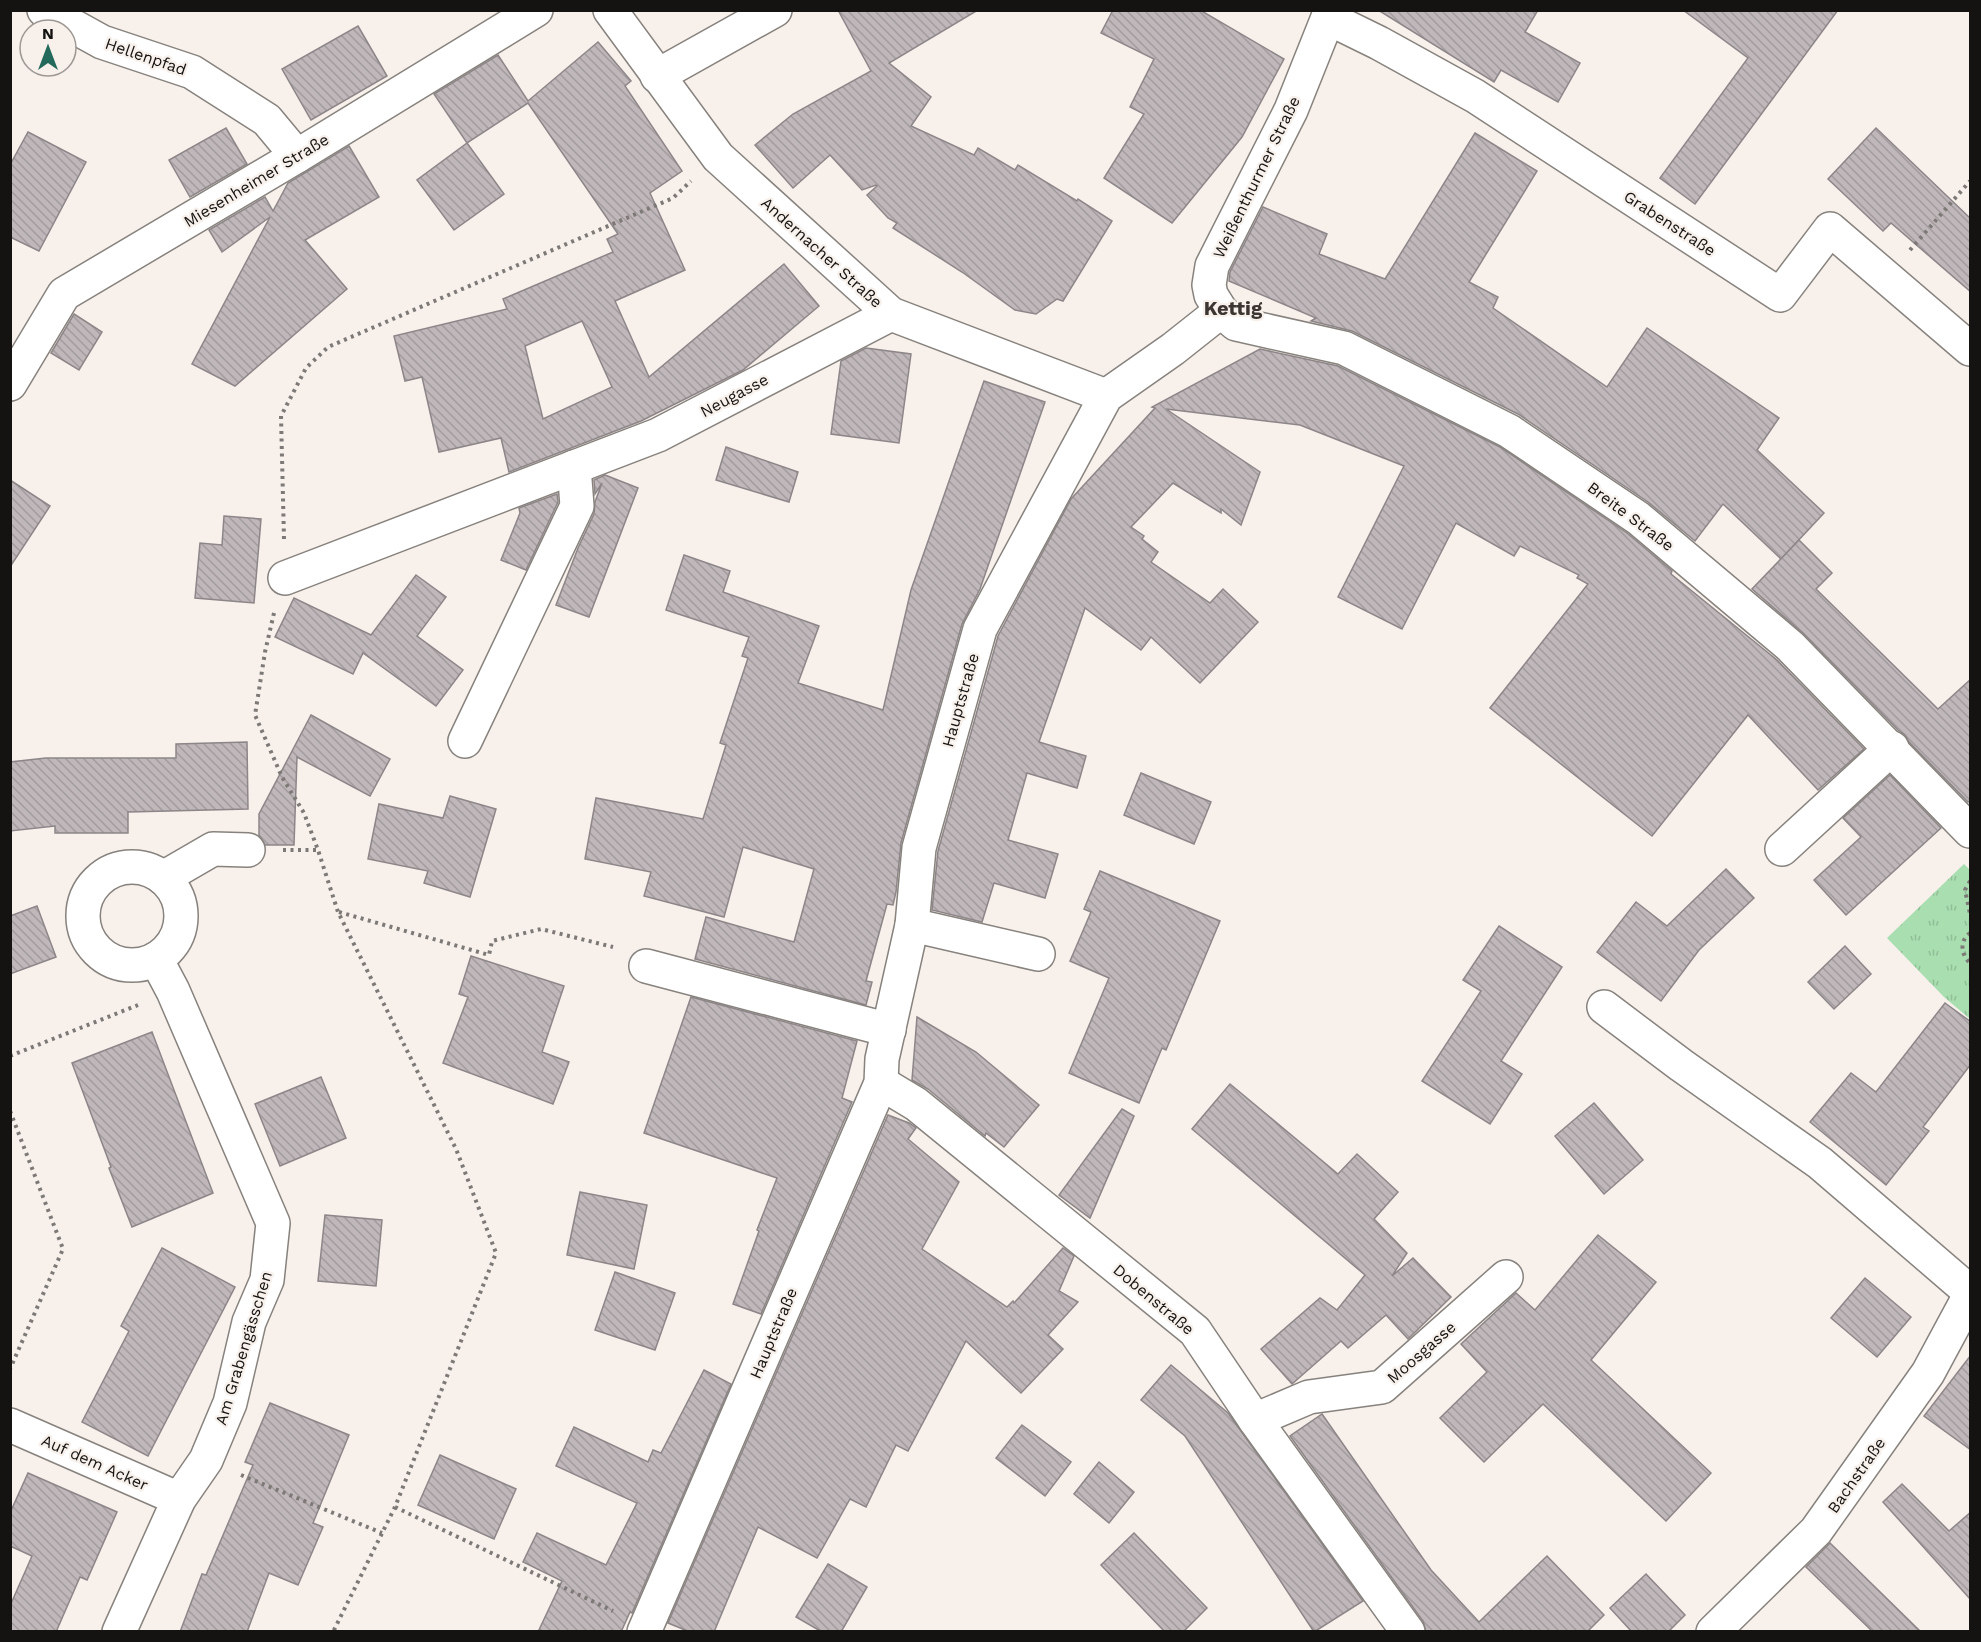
<svg xmlns="http://www.w3.org/2000/svg" width="1981" height="1642" viewBox="0 0 1981 1642" font-family="'Work Sans',sans-serif">
  <style>
    .park { fill: url(#park-tufts) }
    .building { fill: url(#building-back-hatch); stroke: #8d8689; stroke-width: 1.5; fill-rule: evenodd }
    .lines { fill: none; stroke-linecap: round; stroke-linejoin: round }
    .minor-casing { stroke: #87827d; stroke-width: 36 }
    .path { stroke: #7d7976; stroke-width: 4; stroke-dasharray: 3 4.5; stroke-linecap: butt }
    .minor { stroke: #fff; stroke-width: 33 }
    .labels { text-anchor: middle; stroke-width: 4.5; stroke-linejoin: round; paint-order: stroke }
    .street-label { font-size: 16px; fill: #151311; stroke: #f7f0eb }
    .quarter-label { font-size: 20px; font-weight: bold; fill: #3b3632; stroke: #f7f0eb }
  </style>
  <defs>
    <pattern id="park-tufts" width="24" height="20" patternUnits="userSpaceOnUse" patternTransform="scale(1.5)"><rect width="24" height="20" fill="#a8deb0"/><path d="M3 7l-1-3M5 7V3M7 7l1-3M15 17l-1-3M17 17v-4M19 17l1-3" fill="none" stroke="#90be96"/></pattern>
    <pattern id="building-back-hatch" width="6" height="6" patternUnits="userSpaceOnUse" patternTransform="scale(1.5)"><rect width="6" height="6" fill="#bfb7ba"/><path d="M-1 5l2 2M0 0l6 6M5-1l2 2" fill="none" stroke="#a39c9f"/></pattern>
  </defs>
  <rect width="100%" height="100%" fill="#f7f0eb"/>
  <!-- park -->
  <path class="park" d="M1964,864L1970,870V1019L1944,997L1887,938Z"/>
  <!-- building -->
  <g class="building">
    <path d="M838,10H978L889,63L931,97L911,126L974,155L978,148L1015,170L1018,165L1077,201L1078,199L1112,221L1063,301L1057,299L1036,314L1015,310L962,272L893,228L897,223L888,218L867,195L877,186L876,185L862,190L830,155L793,188L755,145L793,114L871,71Z"/>
    <path d="M1113,10H1200L1284,59L1242,137L1172,223L1104,178L1144,114L1130,107L1154,59L1101,33Z"/>
    <path d="M1378,10H1538L1525,32L1580,63L1558,102L1501,70L1494,82Z"/>
    <path d="M1683,10H1838L1695,204L1660,178L1748,58Z"/>
    <path d="M358,26L387,76L311,120L282,69Z"/>
    <path d="M598,42L631,81L625,86L682,171L650,193L685,270L615,301L649,377L784,264L819,306L743,370L641,421L509,472L501,438L439,452L422,377L405,381L394,336L507,309L503,299L613,252L607,239L618,234L528,103L467,143L434,94L498,55L528,101ZM582,321L612,387L543,419L525,346Z"/>
    <path d="M226,128L247,164L190,197L169,160Z"/>
    <path d="M1876,128L1971,219V292L1891,223L1883,231L1828,179Z"/>
    <path d="M28,132L86,162L39,251L10,237V165Z"/>
    <path d="M1475,133L1537,171L1469,282L1498,297L1493,308L1607,387L1647,328L1779,418L1757,450L1824,513L1781,559L1723,504L1695,541L1648,502L1518,414L1352,331L1311,321L1316,318L1229,281L1230,272L1263,207L1327,234L1319,254L1385,279Z"/>
    <path d="M467,143L504,194L454,230L417,180Z"/>
    <path d="M349,146L379,197L305,240L347,289L235,386L192,364L270,217L222,252L209,230L265,197L273,211L288,183Z"/>
    <path d="M74,314L102,332L79,370L51,353Z"/>
    <path d="M866,348L911,354L899,443L831,434L841,361Z"/>
    <path d="M1260,349L1338,366L1500,447L1627,533L1672,571L1671,574L1777,660L1864,749L1818,790L1748,715L1652,836L1490,708L1588,584L1577,578L1579,575L1520,546L1514,556L1456,523L1402,629L1338,597L1404,466L1300,425L1166,409L1260,472L1241,525L1221,509V513L1173,483L1131,527L1144,536L1142,539L1158,552L1151,562L1210,603L1223,589L1258,622L1200,683L1151,637L1141,650L1085,608L1039,742L1086,756L1077,788L1027,773L1008,840L1058,854L1045,898L994,883L982,922L932,910L938,851L998,636L1071,499L1155,408L1152,407Z"/>
    <path d="M984,381L1045,402L980,589L962,624L901,843L896,892L893,905L887,904L866,981L872,982L866,1005L695,959L706,917L794,942L814,869L743,847L724,917L644,896L651,872L585,859L596,798L703,819L726,745L720,743L748,658L742,656L749,637L666,610L684,555L730,571L723,592L819,626L798,683L883,710L911,590Z"/>
    <path d="M726,447L798,472L789,502L716,480Z"/>
    <path d="M605,475L638,488L589,617L556,605L578,548L594,514L595,502L602,483L595,494L594,480Z"/>
    <path d="M10,480L50,506L10,567Z"/>
    <path d="M557,494L558,502L526,570L501,560L520,513L519,508Z"/>
    <path d="M224,516L261,519L254,603L195,598L200,543L222,545Z"/>
    <path d="M1799,540L1832,573L1816,589L1938,709L1971,679V800L1968,802L1909,742L1905,735L1898,730L1803,633L1752,589Z"/>
    <path d="M416,575L446,597L417,636L463,670L436,706L363,653L353,674L275,637L294,598L371,635Z"/>
    <path d="M311,715L390,759L370,796L297,757L294,845H265L259,835V814Z"/>
    <path d="M247,742L248,809L128,812V833H55V826L10,831V762L46,758H176V744Z"/>
    <path d="M1141,773L1211,802L1194,844L1124,815Z"/>
    <path d="M1890,775L1941,828L1846,915L1814,880L1861,837L1843,818Z"/>
    <path d="M450,796L496,809L470,897L424,883L428,871L368,859L379,804L443,818Z"/>
    <path d="M1726,869L1754,898L1699,950L1661,1001L1597,952L1636,902L1667,926Z"/>
    <path d="M1100,871L1220,921L1166,1050L1162,1048L1139,1103L1069,1073L1109,978L1070,961L1091,912L1084,909Z"/>
    <path d="M37,906L56,957L10,974V916Z"/>
    <path d="M1499,926L1562,967L1501,1061L1522,1074L1490,1124L1422,1081L1481,991L1463,980Z"/>
    <path d="M1845,946L1871,974L1834,1009L1808,982Z"/>
    <path d="M471,956L564,986L542,1052L569,1062L553,1104L443,1063L468,997L459,994Z"/>
    <path d="M691,997L857,1041L842,1098L852,1102L761,1314L733,1304L759,1231L757,1230L777,1178L644,1133Z"/>
    <path d="M1945,1003L1971,1022V1064L1923,1127L1929,1131L1886,1185L1810,1122L1851,1073L1876,1092Z"/>
    <path d="M917,1017L976,1052L1039,1105L1004,1147L986,1133L985,1136L928,1089L912,1080Z"/>
    <path d="M152,1032L213,1193L132,1227L109,1168L111,1167L72,1063Z"/>
    <path d="M321,1077L346,1138L280,1166L255,1104Z"/>
    <path d="M1230,1084L1338,1174L1357,1154L1398,1192L1374,1219L1407,1253L1392,1276L1413,1258L1451,1297L1408,1339L1386,1315L1348,1348L1341,1341L1292,1384L1261,1349L1320,1298L1337,1310L1365,1275L1192,1129Z"/>
    <path d="M1594,1103L1643,1160L1604,1194L1555,1136Z"/>
    <path d="M1122,1109L1134,1116L1090,1218L1059,1195Z"/>
    <path d="M888,1115L909,1123L916,1128L908,1139L959,1182L922,1249L1007,1307L1013,1301L1014,1303L1063,1248L1074,1256L1059,1291L1078,1302L1048,1335L1063,1349L1021,1393L966,1341L908,1451L896,1445L866,1507L850,1499L817,1558L758,1527L714,1632H690L668,1623Z"/>
    <path d="M580,1192L647,1205L634,1269L567,1255Z"/>
    <path d="M325,1215L382,1220L376,1286L318,1281Z"/>
    <path d="M1598,1235L1656,1282L1591,1360L1711,1473L1666,1521L1543,1404L1484,1462L1440,1418L1487,1372L1461,1344L1516,1293L1535,1310Z"/>
    <path d="M162,1248L235,1287L148,1456L82,1422L129,1331L121,1326Z"/>
    <path d="M615,1272L675,1293L655,1350L595,1330Z"/>
    <path d="M1865,1278L1911,1317L1877,1357L1831,1318Z"/>
    <path d="M1971,1355V1450L1924,1416Z"/>
    <path d="M1171,1365L1228,1413L1363,1601L1314,1632L1185,1436L1141,1400Z"/>
    <path d="M704,1370L731,1384L632,1613L630,1612L621,1632H538L562,1581L523,1562L537,1533L606,1565L637,1503L556,1466L574,1427L648,1462L653,1450L661,1453Z"/>
    <path d="M270,1403L349,1435L313,1523L323,1527L298,1585L269,1573L247,1632H180L202,1574L206,1575L253,1465L245,1462Z"/>
    <path d="M1322,1414L1431,1570L1479,1622L1547,1556L1604,1615L1587,1632H1426L1423,1621L1290,1436Z"/>
    <path d="M1022,1425L1071,1462L1045,1496L996,1458Z"/>
    <path d="M440,1455L516,1489L494,1539L418,1505Z"/>
    <path d="M1099,1462L1134,1492L1109,1523L1074,1494Z"/>
    <path d="M28,1473L117,1512L87,1580L80,1577L56,1632H10V1606L32,1556L10,1546V1513Z"/>
    <path d="M1902,1484L1949,1531L1971,1512V1600L1883,1502Z"/>
    <path d="M1134,1533L1207,1608L1183,1632H1165L1101,1565Z"/>
    <path d="M1830,1543L1921,1632L1872,1631L1806,1567Z"/>
    <path d="M828,1564L867,1587L841,1632H822L796,1617Z"/>
    <path d="M1646,1574L1685,1615L1668,1632H1632L1610,1608Z"/>
  </g>
  <g class="lines">
    <!-- minor casing -->
    <g class="minor-casing">
      <g id="minor">
        <path d="M44,10L102,42L192,72L267,120L297,156"/>
        <path d="M610,10L718,157L891,314L1106,396"/>
        <path d="M1331,10L1291,110L1212,266L1209,285L1211,295L1221,311L1236,324L1344,348L1509,431L1638,518L1790,646L1970,831"/>
        <path d="M1328,18L1379,43L1475,96L1780,295L1830,229L1970,349"/>
        <path d="M657,76L775,10"/>
        <path d="M10,384L64,294L297,156L536,10"/>
        <path d="M285,578L658,435L891,314"/>
        <path d="M465,741L577,506L574,467"/>
        <path d="M1782,849L1892,748"/>
        <circle cx="132" cy="916" r="49"/>
        <path d="M163,878L213,849L248,850"/>
        <path d="M912,925L1038,954"/>
        <path d="M646,966L889,1030"/>
        <path d="M1604,1007L1681,1065L1820,1163L1970,1292"/>
        <path d="M881,1083L916,1104L1195,1331L1255,1420L1408,1632"/>
        <path d="M1255,1420L1309,1397L1382,1387L1506,1277"/>
        <path d="M10,1425L179,1499"/>
        <path d="M119,1632L179,1499L206,1460L230,1403L249,1322L267,1280L273,1223L173,991L156,959"/>
        <path d="M644,1632L881,1083L882,1059L912,925L919,848L980,629L1106,396L1173,349L1221,311"/>
        <path d="M1713,1632L1816,1531L1928,1373L1970,1295"/>
      </g>
    </g>
    <!-- path -->
    <g class="path">
      <path d="M1910,250L1970,181"/>
      <path d="M284,539L281,416L306,368L328,347L673,198L691,181"/>
      <path d="M274,613L265,652L255,715L282,777L304,813L318,850L338,912L456,1149L496,1253L395,1507L333,1632"/>
      <path d="M283,850H318"/>
      <path d="M1970,881L1965,890L1970,914"/>
      <path d="M339,912L489,955L492,941L541,929L613,947"/>
      <path d="M1970,933C1959,941 1961,955 1970,963"/>
      <path d="M10,1056L138,1005"/>
      <path d="M10,1111L63,1249L10,1369"/>
      <path d="M241,1475L382,1533"/>
      <path d="M395,1507L613,1611"/>
    </g>
    <!-- minor -->
    <use href="#minor" class="minor"/>
  </g>
  <g class="labels">
    <!-- street labels -->
    <g class="street-label">
      <text transform="translate(146 56) rotate(19)" y="6">Hellenpfad</text>
      <text transform="translate(1256 177) rotate(-64)" y="6">Weißenthurmer Straße</text>
      <text transform="translate(256 180) rotate(-31)" y="6">Miesenheimer Straße</text>
      <text transform="translate(1670 223) rotate(33)" y="6">Grabenstraße</text>
      <text transform="translate(822 252) rotate(42)" y="6">Andernacher Straße</text>
      <text transform="translate(734 395) rotate(-28)" y="6">Neugasse</text>
      <text transform="translate(1631 516) rotate(37)" y="6">Breite Straße</text>
      <text transform="translate(960 700) rotate(-74)" y="6">Hauptstraße</text>
      <text transform="translate(1154 1299) rotate(40)" y="6">Dobenstraße</text>
      <text transform="translate(773 1333) rotate(-67)" y="6">Hauptstraße</text>
      <text transform="translate(243 1348) rotate(-73)" y="6">Am Grabengässchen</text>
      <text transform="translate(1421 1352) rotate(-41)" y="6">Moosgasse</text>
      <text transform="translate(95 1462) rotate(24)" y="6">Auf dem Acker</text>
      <text transform="translate(1856 1475) rotate(-55)" y="6">Bachstraße</text>
    </g>
    <!-- quarter labels -->
    <g class="quarter-label">
      <text x="1233" y="315">Kettig</text>
    </g>
  </g>
  <!-- border -->
  <rect width="1981" height="1642" fill="none" stroke="#151311" stroke-width="24"/>
  <!-- north arrow -->
  <g transform="translate(48 48)"><circle r="28" fill="#f7f0eb" stroke="#9d9894" stroke-width="1.5"/>
  <path d="M0-4.5L10 22L0 15L-10 22Z" fill="#23695c"/>
  <text y="-9" font-size="16" font-weight="bold" text-anchor="middle" fill="#151311">N</text>
  </g>
</svg>
